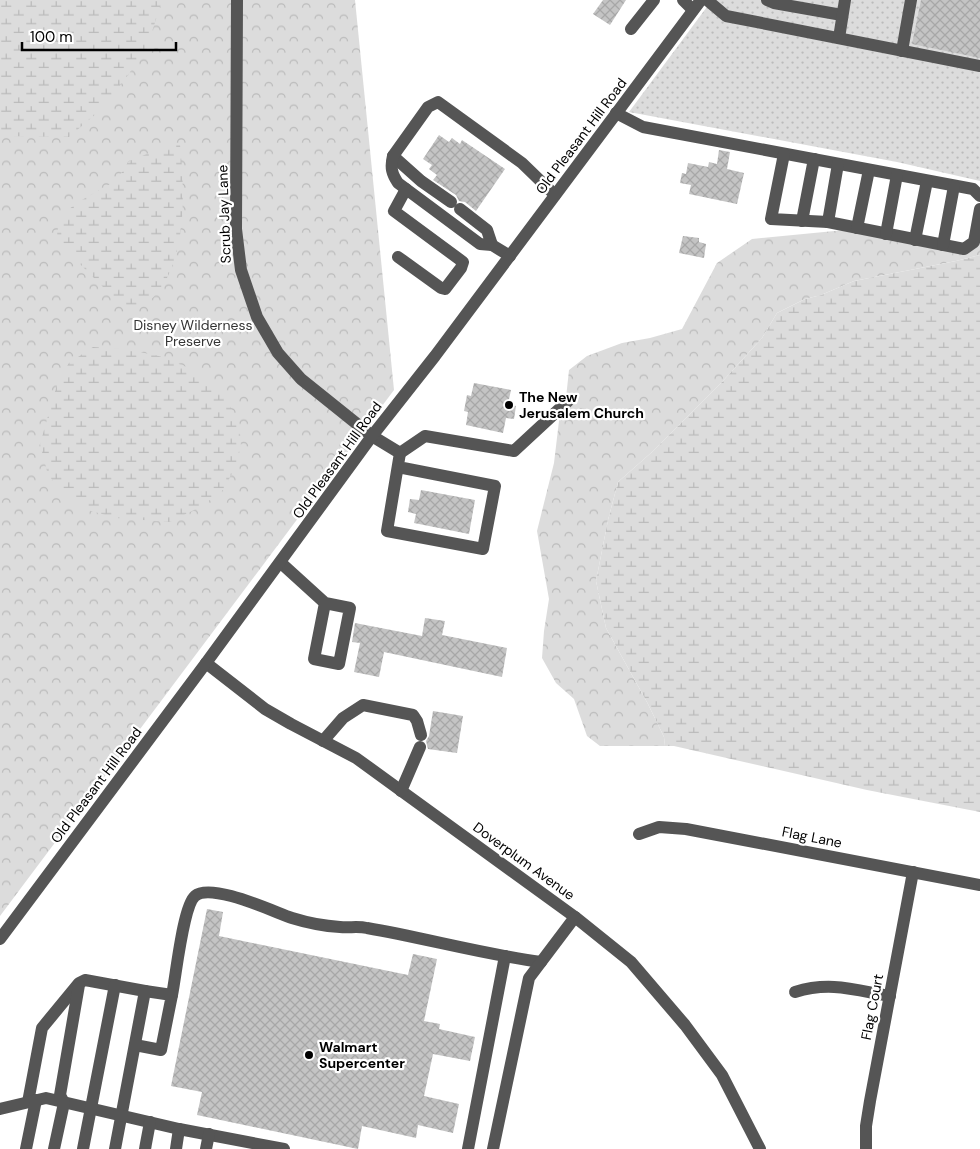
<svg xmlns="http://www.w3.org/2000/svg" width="980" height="1149" viewBox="0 0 980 1149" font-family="'DM Sans',sans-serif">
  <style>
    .grass { fill: url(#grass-dots) }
    .forest { fill: url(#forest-crowns) }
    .wetland { fill: url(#wetland-marsh) }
    .building { fill: url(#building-cross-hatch) }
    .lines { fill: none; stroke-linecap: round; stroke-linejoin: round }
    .minor { stroke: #555; stroke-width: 12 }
    .poi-dot { fill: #000; stroke: #fff; stroke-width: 2 }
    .labels { text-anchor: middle; stroke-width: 4.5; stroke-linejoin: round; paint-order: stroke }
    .street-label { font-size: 14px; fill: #000; stroke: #fff }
    .park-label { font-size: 14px; fill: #333; stroke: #fff }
    .poi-label { font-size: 14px; font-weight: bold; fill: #000; stroke: #fff; text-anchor: start }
  </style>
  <defs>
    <pattern id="grass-dots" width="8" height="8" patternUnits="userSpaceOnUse" patternTransform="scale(1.25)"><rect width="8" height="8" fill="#dcdcdc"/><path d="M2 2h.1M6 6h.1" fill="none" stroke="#bbb" stroke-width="1.8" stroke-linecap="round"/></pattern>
    <pattern id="forest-crowns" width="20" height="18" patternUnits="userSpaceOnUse" patternTransform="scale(1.25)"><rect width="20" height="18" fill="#dcdcdc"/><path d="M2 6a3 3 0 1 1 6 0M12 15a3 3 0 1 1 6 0" fill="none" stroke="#bbb"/></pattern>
    <pattern id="wetland-marsh" width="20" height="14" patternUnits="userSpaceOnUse" patternTransform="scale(1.25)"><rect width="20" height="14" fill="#dcdcdc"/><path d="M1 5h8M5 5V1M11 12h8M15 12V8" fill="none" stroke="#bbb"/></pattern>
    <pattern id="building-cross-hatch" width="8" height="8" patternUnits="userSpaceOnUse" patternTransform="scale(1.25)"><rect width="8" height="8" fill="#c4c4c4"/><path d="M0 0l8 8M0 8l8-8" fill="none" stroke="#a7a7a7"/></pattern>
  </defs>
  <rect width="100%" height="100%" fill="#fff"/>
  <!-- grass -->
  <path class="grass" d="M712,0H980V181L897,162L629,112Z"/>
  <!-- forest -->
  <g class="forest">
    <path d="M0,0H355L394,390L0,916Z"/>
    <path d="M980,225V255L956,261L854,281L821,295L805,299L777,313L762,338L721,383L652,452L618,482L608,520L596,581L606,628L648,704L664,737L665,746H600L587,736L574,699L556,683L542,658L544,631L549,599L537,531L554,463L559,421L566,398L569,370L587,356L622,343L650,338L682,329L717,263L752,239L855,229L962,249Z"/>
  </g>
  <!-- wetland -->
  <g class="wetland">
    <path d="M0,0H162L146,51L104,107L69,137L0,136Z"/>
    <path d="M170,144L180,145C185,194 189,277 141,307C137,310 131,310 126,310L58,242L57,231L65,212L80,201L112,183L123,171L128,162Z"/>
    <path d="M980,255V812L867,790L674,746H665L664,737L648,704L606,628L596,581L608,520L618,482L652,452L721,383L762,338L777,313L805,299L821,295L854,281L956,261Z"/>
    <path d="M93,347L125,349L159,356L194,370L218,387L239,421L241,446L235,468L223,490L202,506L170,522L116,518L84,509L65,495L48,475L40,444L58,381L69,363Z"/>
  </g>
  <!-- building -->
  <g class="building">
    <path d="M603,0H626L610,25L593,14Z"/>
    <path d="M921,0H980V58L912,44Z"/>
    <path d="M439,135L449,142L452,138L460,144L462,140L505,169L476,211L465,202L459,201L456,195L433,180L437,175L429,169L432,165L423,159Z"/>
    <path d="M719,150L730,152L727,169L744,173L737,204L689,194L691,185L680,183L682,173L686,174L688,163L708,167L709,162L717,164Z"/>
    <path d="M683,236L699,238V242L706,244L704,258L679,253Z"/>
    <path d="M474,383L511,390L508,404L516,406L514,419L506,418L503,433L466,425L468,412L464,411L467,395L471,396Z"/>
    <path d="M421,490L475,500L469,534L414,523L416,514L408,512L410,499L419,500Z"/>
    <path d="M425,618L445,621L442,635L507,648L502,677L384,652L379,677L354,672L360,643L352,642L355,623L422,636Z"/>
    <path d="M433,711L463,716L457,753L428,749L426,741L429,736Z"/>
    <path d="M207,909L223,912L219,936L408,975L413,954L437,959L424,1021L440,1024L439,1029L475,1037L470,1061L433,1054L424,1096L459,1104L453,1133L418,1125L416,1138L362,1126L358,1149L197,1115L202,1092L171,1086Z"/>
  </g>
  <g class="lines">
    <!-- minor -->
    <g class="minor">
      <path d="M237,0L236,229L241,270L257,317L278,353L301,379L372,436L400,453L387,531L483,549L495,486L398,467"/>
      <path d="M683,0L693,10"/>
      <path d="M707,0L726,16L980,66"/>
      <path d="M767,0L774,3L842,15"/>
      <path d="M631,29L654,0"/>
      <path d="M839,38L845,0"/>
      <path d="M902,51L911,0"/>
      <path d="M616,113L643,127L973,189L980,196"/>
      <path d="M784,154L771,219L828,222L964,249L974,242L980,209"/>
      <path d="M393,156L421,181L451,202"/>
      <path d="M460,209L487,230L492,245"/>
      <path d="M802,221L814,159"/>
      <path d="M828,222L838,164"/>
      <path d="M857,228L869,170"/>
      <path d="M886,234L897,175"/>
      <path d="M915,240L927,181"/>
      <path d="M943,245L954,186"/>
      <path d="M510,256L492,245L480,244L398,183C392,174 390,168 393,156L428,107L438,102L522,163L555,195"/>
      <path d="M398,257L441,288L445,289L461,268L463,262L394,211L406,189"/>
      <path d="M400,453L425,436L514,451L568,401"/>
      <path d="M281,563L325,603L350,608L339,664L314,659L325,603"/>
      <path d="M206,663L265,709L291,724L356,758L575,917L631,962L685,1025L722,1075L760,1149"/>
      <path d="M323,741L343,718L363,705L413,715L417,721L421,735"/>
      <path d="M401,791L420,747"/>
      <path d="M639,834L659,827L686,829L980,885"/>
      <path d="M0,939L206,663L372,436L435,356L701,0"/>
      <path d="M795,992C830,981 855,990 890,996"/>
      <path d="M172,995C176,976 183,906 195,896C211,882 274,912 292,918C308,923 324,926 340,927C349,928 358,926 367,928C425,938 482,954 541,962"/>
      <path d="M135,1045L161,1050L172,995L145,991"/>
      <path d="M28,1102L42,1028L79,983L85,980L145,991L115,1149"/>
      <path d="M0,1109L46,1098L179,1129L284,1149"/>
      <path d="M26,1149L36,1100"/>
      <path d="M54,1149L64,1103L60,1095L79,985"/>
      <path d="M83,1149L115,985"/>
      <path d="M145,1149L150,1122"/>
      <path d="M176,1149L179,1129"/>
      <path d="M206,1149L209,1134"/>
      <path d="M468,1149L505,956"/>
      <path d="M493,1149L529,978L575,917"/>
      <path d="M866,1149V1126L870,1101L913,872"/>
    </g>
  </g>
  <!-- markers -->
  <g class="poi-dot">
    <circle cx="509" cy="405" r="5"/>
    <circle cx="309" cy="1055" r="5"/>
  </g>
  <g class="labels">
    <!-- street labels -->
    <g class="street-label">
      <text transform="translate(581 136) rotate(-53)" y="5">Old Pleasant Hill Road</text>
      <text transform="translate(224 214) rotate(-92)" y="5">Scrub Jay Lane</text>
      <text transform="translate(337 460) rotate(-54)" y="5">Old Pleasant Hill Road</text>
      <text transform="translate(96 785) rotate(-53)" y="5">Old Pleasant Hill Road</text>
      <text transform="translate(812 837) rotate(11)" y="5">Flag Lane</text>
      <text transform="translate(524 861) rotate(36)" y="5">Doverplum Avenue</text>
      <text transform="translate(872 1007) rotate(-79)" y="5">Flag Court</text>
    </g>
    <!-- park labels -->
    <g class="park-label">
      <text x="193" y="330">Disney Wilderness<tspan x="193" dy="16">Preserve</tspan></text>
    </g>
    <!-- poi labels -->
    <g class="poi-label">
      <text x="519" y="402">The New<tspan x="519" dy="16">Jerusalem Church</tspan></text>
      <text x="319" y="1052">Walmart<tspan x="319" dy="16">Supercenter</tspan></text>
    </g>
  </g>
  <!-- scale -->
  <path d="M22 42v8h154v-8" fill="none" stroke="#000000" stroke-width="2.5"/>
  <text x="30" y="42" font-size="15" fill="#000000" stroke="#ffffff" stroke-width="4" paint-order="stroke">100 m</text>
</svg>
